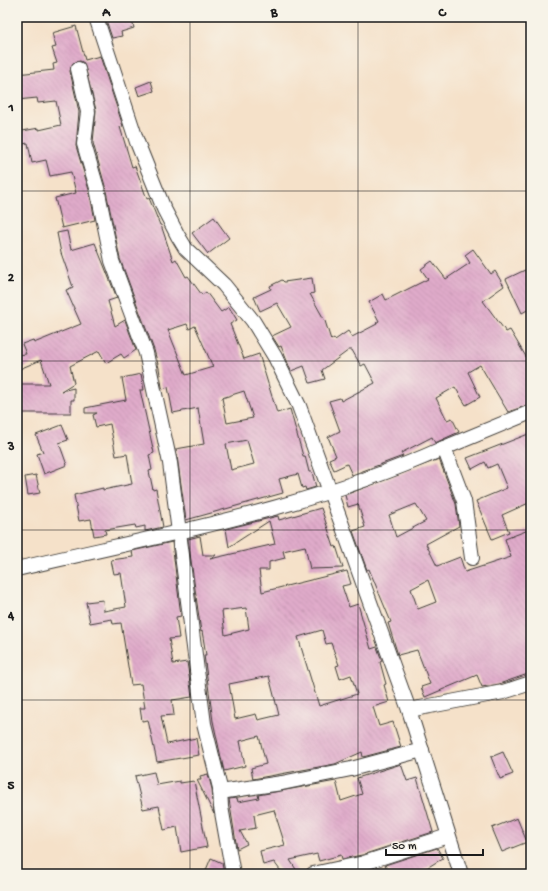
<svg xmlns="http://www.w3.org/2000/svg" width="548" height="891" viewBox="0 0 548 891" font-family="'Gochi Hand',sans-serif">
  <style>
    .building { fill: url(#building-back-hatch); fill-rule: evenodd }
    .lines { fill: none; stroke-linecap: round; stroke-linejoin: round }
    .street-casing { stroke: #3d3a36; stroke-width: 16 }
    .street { stroke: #fff; stroke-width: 14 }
    .grid { fill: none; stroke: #1c1c1c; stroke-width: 1; stroke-opacity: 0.55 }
    .neatline { fill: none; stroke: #1c1c1c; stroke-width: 1.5 }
    .grid-label { font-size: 13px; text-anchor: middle; font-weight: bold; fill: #1c1c1c }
  </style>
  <defs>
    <pattern id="building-back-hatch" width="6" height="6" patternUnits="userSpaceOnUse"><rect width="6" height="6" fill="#e0abca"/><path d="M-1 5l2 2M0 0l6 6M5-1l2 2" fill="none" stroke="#c093ad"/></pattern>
  </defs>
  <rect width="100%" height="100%" fill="#f7f3e8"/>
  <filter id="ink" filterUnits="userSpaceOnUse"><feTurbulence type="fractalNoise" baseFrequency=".025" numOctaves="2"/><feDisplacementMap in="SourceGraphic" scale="8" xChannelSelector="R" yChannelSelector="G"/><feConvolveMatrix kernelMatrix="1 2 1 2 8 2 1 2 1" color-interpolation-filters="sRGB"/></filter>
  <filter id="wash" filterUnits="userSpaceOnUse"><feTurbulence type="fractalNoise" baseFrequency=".012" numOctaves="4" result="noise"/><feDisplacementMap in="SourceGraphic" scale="16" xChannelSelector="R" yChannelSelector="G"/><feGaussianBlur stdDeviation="0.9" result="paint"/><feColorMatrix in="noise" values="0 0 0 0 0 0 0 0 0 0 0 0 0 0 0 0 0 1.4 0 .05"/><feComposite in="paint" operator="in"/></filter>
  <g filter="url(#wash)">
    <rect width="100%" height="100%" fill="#f5e1c9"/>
    <g id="blocks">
      <!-- building -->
      <g class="building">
        <path d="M105,17H131L134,28L121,32L122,36L112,38Z"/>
        <path d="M76,26L85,60L100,56L123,126L120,127L132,167L135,166L147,199L149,198L160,225H161L173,261L176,259L186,277L188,276L202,295L206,292L221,312L229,307L237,320L230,324L244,359L259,354L277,413L290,409L303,456H305L309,472H312L316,487L306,490L305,487L302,488L298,474L279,479L283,493L186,520L176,449L204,444L198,408L173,413L168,387L163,389L162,387L159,368L154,350L120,259L105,186L93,143L96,110L84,63L80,61L73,63L70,71L79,112L76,146L89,190L95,220L62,228L55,198L76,193L71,172L50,176L46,160L32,163L28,143L17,145V132L39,128V130L61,125L56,101L38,103L37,98L17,100V74L54,70L53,64L57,63L52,48L56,47L52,33ZM187,324L189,329L195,326L213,367L186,375L168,330ZM244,391L253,418L227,423L222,398ZM247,440L254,464L231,470L226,444Z"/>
        <path d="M151,81L154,91L139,96L136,87Z"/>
        <path d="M214,217L229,238L208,254L192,233Z"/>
        <path d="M67,231L71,250L95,243L117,298L108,301L115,326L125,320L136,350L124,358L121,354L106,363L99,351L70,366L74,383L61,391L74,388V400H71V413H17V384H49L41,360L17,370V355L26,354L22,344L33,340L34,343L81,324L66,290L73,287L61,253L57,233Z"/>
        <path d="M473,249L491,274L495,271L504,286L483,301L506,332L510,330L531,365V370L526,373L531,381V404L508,412L480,365L468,372L480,397L466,405L455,387L436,398L447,420L452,418L459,432L435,443L432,437L401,453L403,456L352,475L347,464L334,470L329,459L336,456L328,437L340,431L329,401L340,398L341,401L375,383L365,364L361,366L352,350H349L322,370L325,379L310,383L304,366L291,371L281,346L279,347L272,336L291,327L277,303L260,311L254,297L271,289L270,286L282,280L284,282L312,278L314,293L310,294L325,321L331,340L334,338L335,340L348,331L352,337L377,324L376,323L379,321L369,302L383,294L386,300L428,279L421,269L432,261L446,279L470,263L465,255Z"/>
        <path d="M525,270L531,283V308L522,313L506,279Z"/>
        <path d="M141,374L144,390H140L154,453L149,455L152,470L149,471L153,490L156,489L163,527L145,531V526L136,528L135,525L105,530L106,534L94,536L91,519L79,521L74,495L103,488V490L132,484L127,454L116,456L110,424L96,427L93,415L97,413H85V408L126,400L122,378Z"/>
        <path d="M62,425L68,440L59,443L67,465L44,474L37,454L43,452L36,435Z"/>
        <path d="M531,433V502L502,515L509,532L492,539L476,501L507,488L497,464L488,468L485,462L472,469L467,458Z"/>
        <path d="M439,459L456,504L459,526L426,544L437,566L460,557L465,572L511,557L505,539L531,529V673L499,684L482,687L477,675L425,697L421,687L430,684L417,650L398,655L388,623L391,622L369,569L367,570L353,531L365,527L358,504L348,507L345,495ZM416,504L426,521L396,537L389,515ZM428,580L436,602L418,609L411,589Z"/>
        <path d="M36,475L40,493L28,495L25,477Z"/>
        <path d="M321,508L334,547L336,546L343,568L310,569L305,546L283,551L285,558L269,562V570H259L262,592L347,571L351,584L342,586L349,607L358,604L371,649L377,647L382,661L380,662L386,684L384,685L389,702L373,707L379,726L393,722L401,747L363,757L362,752L335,764L253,779L251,768L266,764L259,736L240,741L245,766L224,771L213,721L204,655H206L202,631L201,632L188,539L200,536L203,555H216L210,559L275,544L269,521L229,547L226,529L278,516L279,520ZM246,608L249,629L225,635L222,611ZM322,630L326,644L331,643L339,665L336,666L340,679L351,675L357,694L319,706L298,637ZM269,676L279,715L258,720L256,714L235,719L229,684Z"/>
        <path d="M172,542L181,616L176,617L179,638L169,639L173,664L187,662L192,697L172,700L174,715L161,716L167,744L196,738L199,755L157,762L148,720L142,721L140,708H145L141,684L131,685L121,623L113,624L112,619L90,623L86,602L103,600L104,611L126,607L121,573L114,574L111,560L133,557L132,551Z"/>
        <path d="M503,752L513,774L500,779L491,757Z"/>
        <path d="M401,764L407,781L417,778L433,832L362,855L342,859L341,855L319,861L317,854L290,860L299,874H283L274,862L263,865L260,851L285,845L274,810L254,815L256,828L240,831L247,844L237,849L229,799L237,798L238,802L259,798L258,795L336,781L341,801L362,794L357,778Z"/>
        <path d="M154,772L157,785L180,781V783L194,781L207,847L181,852L177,827L164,830L159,806L143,809L135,776Z"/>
        <path d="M208,774L212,789L214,814L197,780H201L200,776Z"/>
        <path d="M517,818L527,842L502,852L492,828Z"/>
        <path d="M437,848L443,858L417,874H390L385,865Z"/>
        <path d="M211,858L222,863L224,874H216L206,870Z"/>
      </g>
    </g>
  </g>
  <g filter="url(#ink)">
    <use href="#blocks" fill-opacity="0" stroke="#3d3a36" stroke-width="1"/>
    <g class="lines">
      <!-- street casing -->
      <g class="street-casing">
        <g id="street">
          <path d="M96,17L137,142L164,209L178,236L186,249L224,285L253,321L275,357L299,406L409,710L461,874"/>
          <path d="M78,69L88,112L84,144L97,188L112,261L146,353L170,463L204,724L220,788L221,807L233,874"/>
          <path d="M444,448L531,412"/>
          <path d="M17,569C161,535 309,509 444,448L464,501L472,558"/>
          <path d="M409,710L503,692L531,683"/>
          <path d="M220,792L282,783L351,769L422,750"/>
          <path d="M313,874L364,863L448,836"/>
        </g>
      </g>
      <!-- street -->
      <use href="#street" class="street"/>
    </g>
  </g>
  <!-- grid -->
  <path class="grid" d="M190,17V874M358,17V874M17,191H531M17,361H531M17,530H531M17,700H531"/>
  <!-- margin -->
  <rect width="548" height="891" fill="none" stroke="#f7f3e8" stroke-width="44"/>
  <!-- scale -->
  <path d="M386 849v6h97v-6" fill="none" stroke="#1c1c1c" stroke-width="2"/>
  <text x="392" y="849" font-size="12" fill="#1c1c1c" stroke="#f7f3e8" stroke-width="3" paint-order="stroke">50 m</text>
  <rect x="22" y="22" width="504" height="847" class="neatline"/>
  <g class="grid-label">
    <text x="106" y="16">A</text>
    <text x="274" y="16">B</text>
    <text x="442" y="16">C</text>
    <text x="11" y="111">1</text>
    <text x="11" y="281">2</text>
    <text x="11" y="450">3</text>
    <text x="11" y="619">4</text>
    <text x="11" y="789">5</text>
  </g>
</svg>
